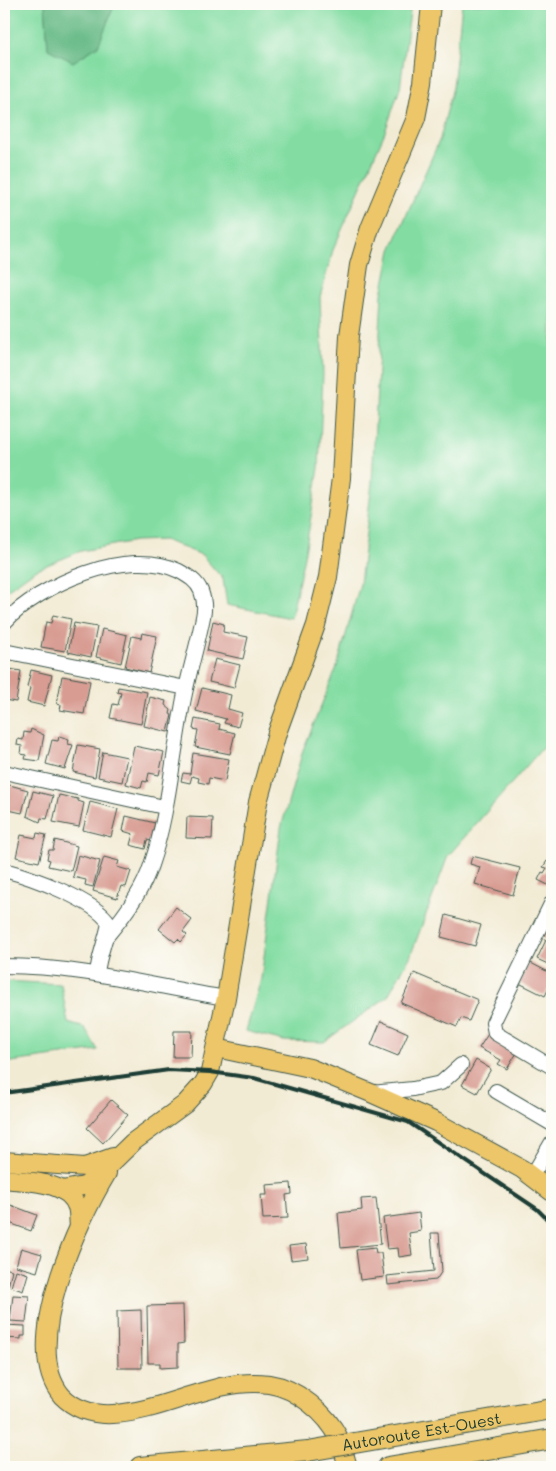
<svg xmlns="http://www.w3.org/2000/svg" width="556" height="1471" viewBox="0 0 556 1471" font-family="Mali,sans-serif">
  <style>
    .green { fill: #83dda3; stroke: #518d6c }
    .forest { fill: #6abc89; stroke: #447c5e }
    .building { fill: #d89c93 }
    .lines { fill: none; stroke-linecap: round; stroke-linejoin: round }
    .minor-casing { stroke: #3f574c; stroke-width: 16 }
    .major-casing { stroke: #3f574c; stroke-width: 20 }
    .highway-casing { stroke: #3f574c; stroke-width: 22 }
    .minor { stroke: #fff; stroke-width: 14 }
    .major { stroke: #ecc669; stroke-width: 18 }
    .highway { stroke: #ecc669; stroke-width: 20 }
    .rail { stroke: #1f3d34; stroke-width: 4 }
    .highway-bridge-casing { stroke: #3f574c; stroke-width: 22; stroke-linecap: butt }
    .highway-bridge { stroke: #ecc669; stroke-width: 20 }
    .labels { text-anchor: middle; stroke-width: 4; stroke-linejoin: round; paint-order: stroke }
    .street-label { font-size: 16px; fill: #1f3d34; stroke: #fdfcf7 }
  </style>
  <rect width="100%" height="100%" fill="#fdfcf7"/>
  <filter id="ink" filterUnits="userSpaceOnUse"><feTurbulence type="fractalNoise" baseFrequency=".02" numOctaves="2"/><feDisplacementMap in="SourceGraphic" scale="10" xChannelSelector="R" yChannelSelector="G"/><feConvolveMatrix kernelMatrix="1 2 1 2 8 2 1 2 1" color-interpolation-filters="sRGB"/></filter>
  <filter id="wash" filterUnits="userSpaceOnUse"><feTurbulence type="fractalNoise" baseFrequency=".0096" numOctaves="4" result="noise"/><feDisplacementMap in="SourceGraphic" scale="20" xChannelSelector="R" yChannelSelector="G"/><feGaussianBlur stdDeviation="1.12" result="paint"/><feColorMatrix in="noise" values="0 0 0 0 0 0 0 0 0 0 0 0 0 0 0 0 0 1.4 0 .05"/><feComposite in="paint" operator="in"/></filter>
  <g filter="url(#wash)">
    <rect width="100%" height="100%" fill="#f2ebd4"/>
    <!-- green -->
    <g class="green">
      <path d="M10,4H45L48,48L117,4H411L400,88L385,132L333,250L320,297L323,374L319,468L306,547L291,618L227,605L223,579L202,555L164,540L135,541L81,551L35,570L4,592V13Z"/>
      <path d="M462,4H552V737L448,856L410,957L387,997L324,1042L284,1041L246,1031L261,979L281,828L303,750L337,667L360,584L372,482L382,294L391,250L440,139L453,87Z"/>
      <path d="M4,981L61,984L68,1023L85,1028L98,1050L4,1063Z"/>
    </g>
    <!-- forest -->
    <path class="forest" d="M45,4H117L114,6L98,46L73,62L48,49Z"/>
    <g id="blocks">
      <!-- building -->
      <g class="building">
        <path d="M53,615L71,619L65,651L41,647L46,622L51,623Z"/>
        <path d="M213,621L224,624L223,632L248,637L243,659L207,651Z"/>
        <path d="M74,623L97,627L91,657L68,652Z"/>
        <path d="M102,629L127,635L121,663L96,657Z"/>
        <path d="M142,633L157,636L149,673L125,667L132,636L141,638Z"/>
        <path d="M215,659L240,665L234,688L209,682Z"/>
        <path d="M4,668L21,671L16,702L4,700Z"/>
        <path d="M31,670L52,675L44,706L27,702L30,688L27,687Z"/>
        <path d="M62,676L90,681L84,714L60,710L61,705L57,704Z"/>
        <path d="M118,687L147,692L141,724L110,718L113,704L118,705L121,693L117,692Z"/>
        <path d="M202,688L231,695L228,709L242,713L238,727L224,723L226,719L196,711Z"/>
        <path d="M150,697L166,701L165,705L171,710L170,714L172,715L168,732L144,726Z"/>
        <path d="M195,719L220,724L219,729L235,733L230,754L195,747L198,730L193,729Z"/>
        <path d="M31,729L44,735L39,761L25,759L26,755L21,754L22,746L17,745L18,739L23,740L24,732L30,733Z"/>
        <path d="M59,736L69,739L68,744L73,745L65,769L46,764L52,740L58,741Z"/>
        <path d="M78,745L100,749L95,777L73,772Z"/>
        <path d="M134,746L164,752L159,775L149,773L147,782L143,781L141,788L126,784Z"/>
        <path d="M103,752L127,757L122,782L98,777Z"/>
        <path d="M193,753L229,759L225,781L209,778L208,784L198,782L199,778L192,776L190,783L181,781L183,773L190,774Z"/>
        <path d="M6,784L28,790L22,813L4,809Z"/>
        <path d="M33,791L53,796L47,819L41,818L40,822L27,816Z"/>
        <path d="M59,795L78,799V801L84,803L79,827L53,822Z"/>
        <path d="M90,802L118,809L111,837L83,830Z"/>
        <path d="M126,816L155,823L151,841L147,840L145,849L130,845L133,834L123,831Z"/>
        <path d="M187,817L213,818L212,839L186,838Z"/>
        <path d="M37,833L46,835L39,862L16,857L21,835L36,838Z"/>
        <path d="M55,840L77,846L71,871L48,866L50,860L47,859L49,850H53Z"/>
        <path d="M78,855L100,861L93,887L85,885L86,880L73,877Z"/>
        <path d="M472,856L520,868L513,895L475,884L480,867L470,864Z"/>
        <path d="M104,857L119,861L117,867L131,871L126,887L121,886L117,898L93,891Z"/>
        <path d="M547,861L552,863V887L538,880L542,872L544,873L547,868L543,867Z"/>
        <path d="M176,907L192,920L183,932L187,935L181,942L178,939L175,942L159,929Z"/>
        <path d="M446,915L481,925L475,946L441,937Z"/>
        <path d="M546,928L552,930V966L537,959L546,940L542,937Z"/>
        <path d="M529,962L552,974V982L545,996L519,983Z"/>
        <path d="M414,973L478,1000L469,1021L461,1018L457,1027L401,1003Z"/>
        <path d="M381,1021L408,1033L398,1056L371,1045Z"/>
        <path d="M174,1031H192L191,1057H173Z"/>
        <path d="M488,1034L518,1051L507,1069L498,1064L501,1060L479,1048Z"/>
        <path d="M476,1060L491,1069L477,1093L462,1085Z"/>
        <path d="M111,1100L128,1115L103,1143L87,1128Z"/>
        <path d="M291,1183L292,1194L286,1195L288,1218L263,1219L261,1195H267L266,1185Z"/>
        <path d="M376,1198L381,1244L341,1248L338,1213L362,1210L361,1199Z"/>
        <path d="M8,1204L37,1215L31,1231L4,1221Z"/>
        <path d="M419,1213L421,1231L409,1233L412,1255L399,1257L398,1248L387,1249L383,1218Z"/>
        <path d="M431,1233H439L442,1271L436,1280L388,1285L387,1276L434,1271Z"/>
        <path d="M306,1244L308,1258L291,1260L289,1246Z"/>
        <path d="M21,1248L42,1254L37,1272L16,1266Z"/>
        <path d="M375,1248L376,1253H381L384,1277L360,1280L356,1250Z"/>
        <path d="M4,1268L12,1270L8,1287L4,1286Z"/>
        <path d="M16,1270L28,1274L23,1291L11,1287Z"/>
        <path d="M13,1295L29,1296L26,1322L10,1321Z"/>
        <path d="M183,1305L184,1343L178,1344V1367L160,1368V1363H148L147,1306Z"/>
        <path d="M141,1310L142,1368H118L117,1311Z"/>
        <path d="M4,1325L25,1326V1336H21V1339L4,1338Z"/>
      </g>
    </g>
  </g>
  <g filter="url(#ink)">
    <use href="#blocks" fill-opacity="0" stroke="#3f574c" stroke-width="1"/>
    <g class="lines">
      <!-- minor casing -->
      <g class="minor-casing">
        <g id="minor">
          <path d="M4,623C40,584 128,546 179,571C188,576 197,581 201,591C204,599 205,609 203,617C197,648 187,678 182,709C172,761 168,816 151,865C143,891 124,916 107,936"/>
          <path d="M4,651L186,688"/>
          <path d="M4,772L164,807"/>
          <path d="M4,870C31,877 95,900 109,923C106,940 99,955 97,973"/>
          <path d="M552,902L493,1023L495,1033L552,1067"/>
          <path d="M4,966C80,966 152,986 226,998"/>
          <path d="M496,1091L552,1124"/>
          <path d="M371,1093L413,1089L441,1083L461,1065"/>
          <path d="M532,1176L552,1142"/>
        </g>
      </g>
      <!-- major casing -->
      <g class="major-casing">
        <g id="major">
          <path d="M216,1048L310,1068L371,1093L436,1122L522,1169L552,1192"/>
          <path d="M4,1161L85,1167L113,1157"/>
          <path d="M107,1173C78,1221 19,1346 62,1396C76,1410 94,1415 113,1414C167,1411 215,1377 269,1384C297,1388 327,1414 339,1438C343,1447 345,1458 348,1467"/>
          <path d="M4,1179C26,1182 68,1180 77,1207C79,1213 78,1220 79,1226"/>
          <path d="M62,1190L84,1186L95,1179L133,1142L185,1104L203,1084L210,1072L226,998L258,802L277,733L316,625L328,577L341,478L349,336L359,265L370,228L416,118L423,82L431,4"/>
        </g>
      </g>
      <!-- highway casing -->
      <g class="highway-casing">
        <g id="highway">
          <path d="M140,1467L308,1451"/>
          <path d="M388,1467L552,1439"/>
        </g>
      </g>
      <!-- minor -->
      <use href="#minor" class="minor"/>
      <!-- major -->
      <use href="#major" class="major"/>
      <!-- highway -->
      <use href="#highway" class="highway"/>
      <!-- rail -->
      <path class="rail" d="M4,1093L169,1070L210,1072L254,1078L408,1122L537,1209L552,1224"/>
      <!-- highway-bridge casing -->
      <g class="highway-bridge-casing">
        <g id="highway-bridge">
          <path id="s1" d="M308,1451L552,1409"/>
        </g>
      </g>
      <!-- highway-bridge -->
      <use href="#highway-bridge" class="highway-bridge"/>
    </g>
  </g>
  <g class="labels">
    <!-- street labels -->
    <g class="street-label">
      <text dy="6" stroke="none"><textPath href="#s1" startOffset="115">Autoroute Est-Ouest</textPath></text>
    </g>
  </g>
  <!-- margin -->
  <rect width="556" height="1471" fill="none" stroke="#fdfcf7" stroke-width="20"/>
</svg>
